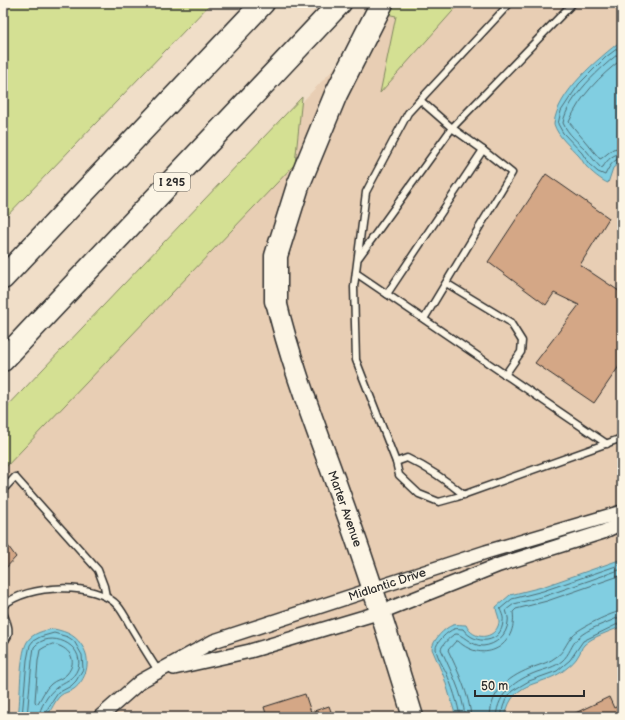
<svg xmlns="http://www.w3.org/2000/svg" width="625" height="720" viewBox="0 0 625 720" font-family="'Balsamiq Sans',sans-serif">
  <style>
    .built { fill: #e8ceb4 }
    .green { fill: #d4e093; stroke: #80865f }
    .water { fill: #81cee1; stroke: #5f8d98 }
    .lines { fill: none; stroke-linecap: round; stroke-linejoin: round }
    .shore { stroke: #4d6c74; stroke-width: 1 }
    .building { fill: #d4a786; stroke: #2b2b2b }
    .lane-casing { stroke: #2b2b2b; stroke-width: 9 }
    .street-casing { stroke: #2b2b2b; stroke-width: 16 }
    .primary-casing { stroke: #2b2b2b; stroke-width: 23 }
    .highway-casing { stroke: #2b2b2b; stroke-width: 25 }
    .lane { stroke: #fcf5e5; stroke-width: 6 }
    .street { stroke: #fcf5e5; stroke-width: 13 }
    .primary { stroke: #fcf5e5; stroke-width: 20 }
    .highway { stroke: #fcf5e5; stroke-width: 22 }
    .labels { text-anchor: middle; stroke-width: 3; stroke-linejoin: round; paint-order: stroke }
    .shield { fill: #fcf5e5; stroke: #6a6863; stroke-width: 1 }
    .shield-label { font-size: 11px; font-weight: bold; fill: #2b2b2b }
    .street-label { font-size: 12px; fill: #2b2b2b; stroke: #fcf5e5 }
  </style>
  <rect width="100%" height="100%" fill="#f0dec8"/>
  <filter id="ink" filterUnits="userSpaceOnUse"><feTurbulence type="fractalNoise" baseFrequency=".025" numOctaves="2"/><feDisplacementMap in="SourceGraphic" scale="8" xChannelSelector="R" yChannelSelector="G"/><feConvolveMatrix kernelMatrix="1 2 1 2 8 2 1 2 1" color-interpolation-filters="sRGB"/></filter>
  <g filter="url(#ink)">
    <!-- built -->
    <path class="built" d="M397,3H622V717H3V418L157,253Z"/>
    <!-- green -->
    <g class="green">
      <path d="M3,3H211L3,220Z"/>
      <path d="M391,3H460L380,93L396,16L382,13Z"/>
      <path d="M302,97L295,164L3,470V411Z"/>
    </g>
    <!-- water -->
    <g class="water">
      <path d="M622,40V161L613,168L608,183C602,181 590,171 586,166C583,163 582,159 579,156C570,146 558,137 554,124C557,92 598,59 622,40Z"/>
      <path d="M622,559V626C610,632 593,636 584,645C581,648 581,652 578,656C576,660 572,664 568,667C544,689 513,676 505,717H456L444,677L432,649C433,640 444,628 453,625C457,624 462,625 466,625C473,641 495,640 499,623C500,617 496,613 496,607L510,595L542,587Z"/>
      <path d="M54,629C68,632 77,636 84,649C91,662 86,680 74,689C70,692 64,692 60,696C55,701 51,710 47,717H18C21,699 19,655 27,642C32,633 45,630 54,629Z"/>
    </g>
    <g class="lines">
      <!-- shore -->
      <g class="shore">
        <path d="M622,45L606,57L579,84L561,111L558,124L563,133L582,153L589,164L598,172L605,175C609,167 613,159 622,158"/>
        <path d="M622,51C602,66 567,98 563,123C568,134 578,142 586,150C591,156 595,162 601,168L603,167C607,160 613,154 622,153"/>
        <path d="M622,59C600,76 580,96 569,122L600,159L602,158L613,149L622,147"/>
        <path d="M53,644C69,647 79,660 67,674C63,679 55,680 51,684C45,689 42,697 38,703L36,704L35,701L38,661L40,650L45,647Z"/>
        <path d="M22,717L27,660L30,645L33,641L40,637L54,633L68,637L74,641L82,655L83,669L76,681L71,686L58,693L44,714V717"/>
        <path d="M27,717L32,661L34,647C49,629 85,644 78,668C73,681 65,680 56,688C49,693 39,708 39,717"/>
        <path d="M460,717C458,703 452,686 446,672C443,666 437,657 436,649C435,643 448,631 454,629C457,628 460,629 463,629C475,646 502,644 503,621C504,617 501,612 500,609L512,599L543,591L622,564"/>
        <path d="M465,717C463,693 450,670 441,649C443,644 451,635 456,634C461,633 471,646 483,646C496,645 507,635 508,622C509,618 507,614 506,610L514,604L545,596L622,569"/>
        <path d="M471,717C470,696 457,669 448,650L456,641H458C484,665 518,646 513,612L516,609L547,601L622,575"/>
        <path d="M490,717C491,689 510,676 534,667C542,664 550,662 556,657C564,652 566,643 573,635C579,628 612,612 622,611"/>
        <path d="M496,717C498,692 516,680 537,672C546,669 555,667 562,661C570,654 571,645 578,638C588,628 605,624 617,618L622,617"/>
        <path d="M501,717L503,707L506,699L512,691L529,681L557,671L570,660L583,641L622,622"/>
      </g>
    </g>
    <!-- building -->
    <g class="building">
      <path d="M546,174L609,218L580,265L622,293V362L594,403L535,363L579,305L554,293L546,305L488,262Z"/>
      <path d="M3,539L16,557L3,571Z"/>
      <path d="M305,694L311,712L329,706L333,717H267L264,707Z"/>
      <path d="M609,697L614,708L622,704V717H567Z"/>
    </g>
    <g class="lines">
      <!-- lane casing -->
      <g class="lane-casing">
        <g id="lane">
          <path d="M510,3L408,113L366,192L354,287L356,360L396,462L399,475L419,494L439,502L457,497L622,438"/>
          <path d="M420,100L452,128L483,150L512,173L424,319"/>
          <path d="M359,257L452,128L573,3"/>
          <path d="M356,273L607,444"/>
          <path d="M446,283L510,322L522,341L521,352L505,375"/>
          <path d="M387,294L483,150"/>
          <path d="M396,462L407,458C428,468 446,480 464,495"/>
          <path d="M3,490L15,477L98,570L104,586L106,596"/>
          <path d="M3,606C26,584 97,581 118,606C123,612 127,620 131,627C140,642 149,657 159,672"/>
          <path d="M3,613C7,622 13,635 3,642"/>
        </g>
      </g>
      <!-- street casing -->
      <g class="street-casing">
        <g id="street">
          <path d="M174,668L250,651L381,612L499,565L603,532L622,523"/>
          <path id="s1" d="M100,717L141,681L214,641L486,552L622,512"/>
        </g>
      </g>
      <!-- primary casing -->
      <g class="primary-casing">
        <g id="primary">
          <path id="s2" d="M276,301C292,369 319,435 342,500C368,572 391,644 413,717"/>
        </g>
      </g>
      <!-- highway casing -->
      <g class="highway-casing">
        <g id="highway">
          <path d="M3,278L263,3"/>
          <path d="M276,301V256L298,186L336,94L382,3"/>
          <path d="M3,360L340,3"/>
        </g>
      </g>
      <!-- lane -->
      <use href="#lane" class="lane"/>
      <!-- street -->
      <use href="#street" class="street"/>
      <!-- primary -->
      <use href="#primary" class="primary"/>
      <!-- highway -->
      <use href="#highway" class="highway"/>
    </g>
  </g>
  <g class="labels">
    <!-- shield labels -->
    <rect class="shield" x="154" y="173" width="36" height="18" rx="3"/>
    <g class="shield-label">
      <text x="172" y="186">I 295</text>
    </g>
    <!-- street labels -->
    <g class="street-label">
      <text dy="4" stroke="none"><textPath href="#s2" startOffset="219">Marter Avenue</textPath></text>
      <text dy="4" stroke="none"><textPath href="#s1" startOffset="320">Midlantic Drive</textPath></text>
    </g>
  </g>
  <!-- margin -->
  <rect width="625" height="720" fill="none" stroke="#fcf5e5" stroke-width="16"/>
  <rect x="8" y="8" width="609" height="704" fill="none" stroke="#2b2b2b" stroke-width="1.5" filter="url(#ink)"/>
  <!-- scale -->
  <path d="M475 690v6h109v-6" fill="none" stroke="#2b2b2b" stroke-width="2"/>
  <text x="481" y="690" font-size="12" fill="#2b2b2b" stroke="#fcf5e5" stroke-width="3" paint-order="stroke">50 m</text>
</svg>
